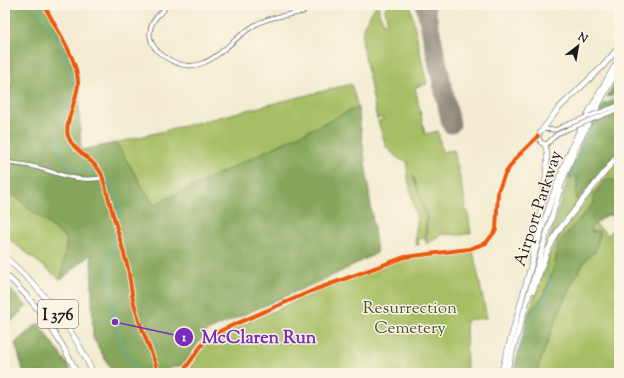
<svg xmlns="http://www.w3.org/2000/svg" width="624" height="378" viewBox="0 0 624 378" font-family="'Sorts Mill Goudy',serif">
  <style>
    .green { fill: #a6be64; stroke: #616d40 }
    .forest { fill: #84a55a; stroke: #50603b }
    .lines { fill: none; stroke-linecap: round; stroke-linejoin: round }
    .stream { stroke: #46b5be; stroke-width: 1 }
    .runway { stroke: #888477; stroke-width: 19 }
    .minor-casing { stroke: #67655c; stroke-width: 5 }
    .highway-casing { stroke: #67655c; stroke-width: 6 }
    .minor { stroke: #fff; stroke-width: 3.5 }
    .highway { stroke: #fff; stroke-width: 5 }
    .minor-bridge-casing { stroke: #67655c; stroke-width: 5; stroke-linecap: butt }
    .minor-bridge { stroke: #fff; stroke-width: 3.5 }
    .cycleway-casing { stroke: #fcf5e5; stroke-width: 6 }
    .cycleway { stroke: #e8590c; stroke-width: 4 }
    .labels { text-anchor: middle; stroke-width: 3; stroke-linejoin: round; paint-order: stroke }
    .shield { fill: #fcf5e5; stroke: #5f5d58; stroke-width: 1 }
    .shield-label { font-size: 16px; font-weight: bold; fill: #1c1c1c }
    .street-label { font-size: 17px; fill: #1c1c1c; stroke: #fcf5e5 }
    .park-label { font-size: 17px; fill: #4c5535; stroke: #fcf5e5 }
    .leader { fill: none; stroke: #7b2cbf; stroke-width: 1.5 }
    .callout-dot { fill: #7b2cbf; stroke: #fcf5e5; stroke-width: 1.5 }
    .mark-label { font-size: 12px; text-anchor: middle; font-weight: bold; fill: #fff }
    .callout-label { font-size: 18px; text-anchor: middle; font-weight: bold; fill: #7b2cbf; stroke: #fcf5e5; stroke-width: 3; stroke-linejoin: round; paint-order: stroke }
  </style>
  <rect width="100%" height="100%" fill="#fcf5e5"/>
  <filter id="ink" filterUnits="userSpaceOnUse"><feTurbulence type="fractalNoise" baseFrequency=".025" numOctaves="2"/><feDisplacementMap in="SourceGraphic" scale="8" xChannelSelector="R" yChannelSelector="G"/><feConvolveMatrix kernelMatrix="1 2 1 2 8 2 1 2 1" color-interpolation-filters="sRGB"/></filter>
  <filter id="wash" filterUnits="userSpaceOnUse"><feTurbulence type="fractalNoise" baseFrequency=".012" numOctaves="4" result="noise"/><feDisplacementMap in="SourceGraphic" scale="16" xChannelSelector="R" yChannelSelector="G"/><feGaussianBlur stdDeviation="0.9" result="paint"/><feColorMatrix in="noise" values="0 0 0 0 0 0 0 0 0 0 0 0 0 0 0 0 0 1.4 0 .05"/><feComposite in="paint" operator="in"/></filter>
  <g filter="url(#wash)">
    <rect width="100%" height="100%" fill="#f3ecd2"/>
    <!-- green -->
    <g class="green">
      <path d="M5,5L13,80L5,108Z"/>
      <path d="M376,5L379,7V13L384,23L387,22L385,9L387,5H410L427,84L415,87L425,134L438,131L442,152L454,150L466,206L465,207L466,211L469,212L468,213L471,233L462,235L442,234L426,244L427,218L413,175L426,216L425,240L424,238L418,239L419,245H416C413,234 419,226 416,215C414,203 404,171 408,162L399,159L386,147L378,121L383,120L382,117L377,119L362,40L363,27Z"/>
      <path d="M351,84L358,107L154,205L116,143Z"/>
      <path d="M617,152L557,229L545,252L571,169L570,179L577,174L576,201Z"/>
      <path d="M619,158V176L559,242L554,268L543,296L528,315L549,255L559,236Z"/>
      <path d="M5,188L67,239L61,280L5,236Z"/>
      <path d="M619,212V373H536C544,351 576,259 595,252L600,233L592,232L590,228L595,224L608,235L616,227L612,222L613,217Z"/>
      <path d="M473,251L487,318L466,320L467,373H191C191,360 201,348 210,340L333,284L399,261L413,257Z"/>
    </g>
    <!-- forest -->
    <g class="forest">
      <path d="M6,5H48L78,77L81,150L116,143L154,205L358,107L377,253L336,274L207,331L183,365L152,373H113L93,338L91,254L61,280L67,239L5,188V108L13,80Z"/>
      <path d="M619,76V93L607,97Z"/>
      <path d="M619,99V150L576,201L577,175L570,179C573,154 591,125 604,104Z"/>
      <path d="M619,176V210L614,216L607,215L590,228L592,232L599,231L598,241L595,252C576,258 544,351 536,373H514L528,315L543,296L554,268L559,242L594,203L592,197L607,179L614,181Z"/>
      <path d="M5,284L27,306L5,328Z"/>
      <path d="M38,323L67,364L71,373H24L15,343Z"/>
    </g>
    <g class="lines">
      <!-- stream -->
      <g class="stream">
        <path d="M34,5C47,20 71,63 73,82C74,97 63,116 55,128L60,148L70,168L99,173"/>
        <path d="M607,108L619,81"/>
        <path d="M104,175C115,186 122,207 118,223"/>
        <path d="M557,223L578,160L594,128L602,121L604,116"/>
        <path d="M116,231C104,274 109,339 141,373"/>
        <path d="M512,373L526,325L545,299L551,282L547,277L548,268"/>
      </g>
      <!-- runway -->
      <path class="runway" d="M425,5L451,124"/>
    </g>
  </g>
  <g filter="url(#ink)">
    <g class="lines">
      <!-- minor casing -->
      <g class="minor-casing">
        <g id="minor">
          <path d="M44,5C55,27 78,59 78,83C78,98 64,123 68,136C73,152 95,159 102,175L128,268L133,300L139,321L159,373"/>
          <path d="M160,5L164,10C156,16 149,25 150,36C151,46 157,52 165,57C205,84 226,41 255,25C269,17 287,15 303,12"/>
          <path d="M566,125L555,130L544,129L540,132L539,138L541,143L547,144L557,134L568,129"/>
          <path d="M5,162C16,164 28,165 39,168C63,175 77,182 103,178"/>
          <path d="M182,373L206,339L224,329L314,290L405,257L469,249L486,243L496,230L498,191L505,174L516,158L538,136"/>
        </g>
      </g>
      <!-- highway casing -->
      <g class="highway-casing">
        <g id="highway">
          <path d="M542,130L559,108L603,66L619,47"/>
          <path d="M532,256C536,240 554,153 544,144"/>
          <path d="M5,257C42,289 73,328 93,373"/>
          <path d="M5,274C36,302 59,336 77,373"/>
          <path d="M533,291L547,252L558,231L619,154"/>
          <path d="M501,373C522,303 538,229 566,161C580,125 600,92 619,59"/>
          <path d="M506,373L562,182L576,147L619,66"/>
        </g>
      </g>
      <!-- minor -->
      <use href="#minor" class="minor"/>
      <!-- highway -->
      <use href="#highway" class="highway"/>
      <!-- minor-bridge casing -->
      <g class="minor-bridge-casing">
        <g id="minor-bridge">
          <path d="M566,125L619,105"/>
          <path d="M568,129L619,109"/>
        </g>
      </g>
      <!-- minor-bridge -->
      <use href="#minor-bridge" class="minor-bridge"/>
      <!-- cycleway casing -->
      <g class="cycleway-casing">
        <g id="cycleway">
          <path d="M44,5C55,27 78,59 78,83C78,98 64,123 68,136C73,152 95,159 102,175L128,268L133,300L139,321L159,373"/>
          <path d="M182,373L206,339L224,329L314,290L405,257L469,249L486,243L496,230L498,191L505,174L516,158L538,136"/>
        </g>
      </g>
      <!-- cycleway -->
      <use href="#cycleway" class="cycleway"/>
    </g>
  </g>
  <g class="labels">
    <!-- shield labels -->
    <rect class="shield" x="38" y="300" width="40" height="28" rx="3"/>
    <g class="shield-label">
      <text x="58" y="320">I 376</text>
    </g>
    <!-- street labels -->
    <g class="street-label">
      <text transform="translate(537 208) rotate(-72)" y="6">Airport Parkway</text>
    </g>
    <!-- park labels -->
    <g class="park-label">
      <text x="410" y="313">Resurrection<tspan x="410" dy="20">Cemetery</tspan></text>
    </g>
  </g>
  <!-- callouts -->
  <path class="leader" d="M115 322L184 337"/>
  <g class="callout-dot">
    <circle cx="115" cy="322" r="4"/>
    <circle cx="184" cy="337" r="10"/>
  </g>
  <g class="mark-label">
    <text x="184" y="341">1</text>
  </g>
  <g class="callout-label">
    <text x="259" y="343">McClaren Run</text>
  </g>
  <!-- margin -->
  <rect width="624" height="378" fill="none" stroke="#fcf5e5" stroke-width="20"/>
  <!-- north arrow -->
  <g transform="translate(578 46) rotate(31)" stroke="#fcf5e5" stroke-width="3" paint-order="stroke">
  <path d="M0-3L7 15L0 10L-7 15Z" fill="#1c1c1c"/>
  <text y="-6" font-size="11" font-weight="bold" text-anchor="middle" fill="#1c1c1c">N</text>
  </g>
</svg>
